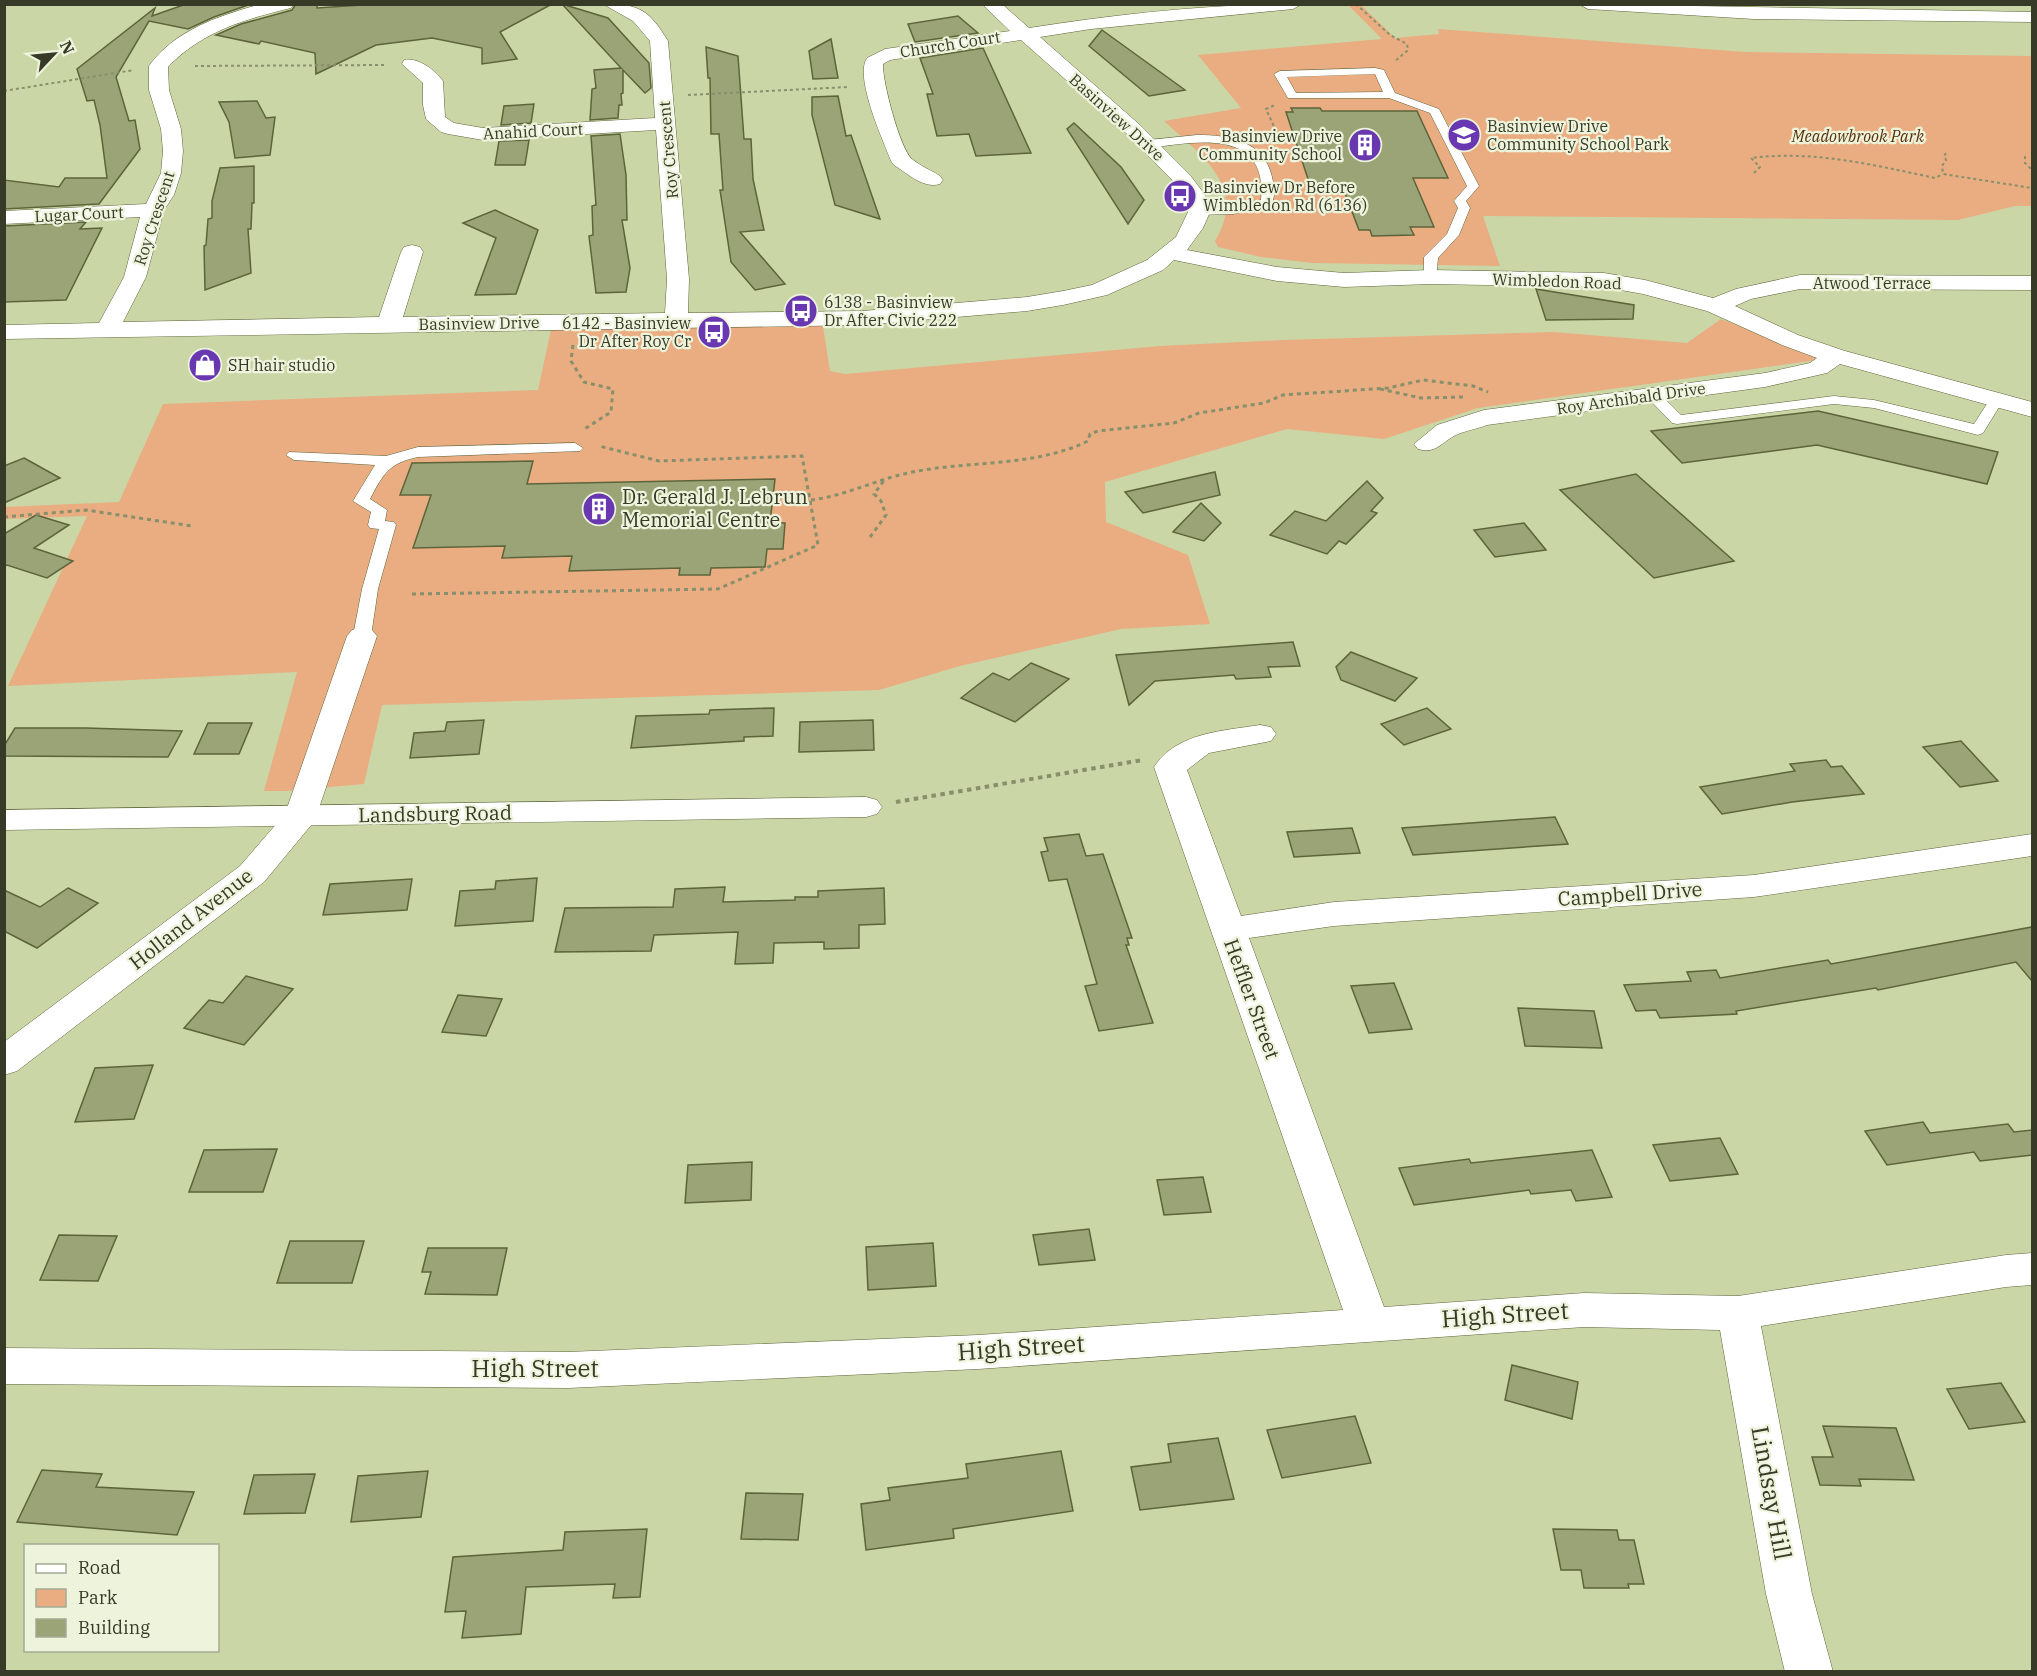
<svg xmlns="http://www.w3.org/2000/svg" width="2037" height="1676" viewBox="0 0 2037 1676" font-family="'IBM Plex Serif',serif">
  <style>
    .green { fill: #e9ad81 }
    .building { fill: #9ba477; stroke: #5c643a; stroke-width: 1.5 }
    .lines { fill: none; stroke-linecap: round; stroke-linejoin: round }
    .service-casing { stroke: #5d653b; stroke-width: 1 }
    .minor-casing { stroke: #5d653b; stroke-width: 1 }
    .tertiary-casing { stroke: #5d653b; stroke-width: 1 }
    .path-far2 { stroke: #878f6c; stroke-width: 2; stroke-dasharray: 3 3; stroke-linecap: butt }
    .path-far1 { stroke: #878f6c; stroke-width: 3; stroke-dasharray: 4 4; stroke-linecap: butt }
    .path { stroke: #878f6c; stroke-width: 4; stroke-dasharray: 4.5 4.5; stroke-linecap: butt }
    .service { fill: #fff; fill-rule: evenodd }
    .minor { fill: #fff; fill-rule: evenodd }
    .tertiary { fill: #fff; fill-rule: evenodd }
    .labels { text-anchor: middle; stroke-width: 4.5; stroke-linejoin: round; paint-order: stroke }
    .far-street-label { font-size: 16px; fill: #363a27; stroke: #eef4dc }
    .far-poi-label { font-size: 16px; fill: #363a27; stroke: #eef4dc; text-anchor: start }
    .far-park-label { font-size: 16px; font-style: italic; fill: #57300c; stroke: #eef4dc }
    .poi-label { font-size: 20px; fill: #363a27; stroke: #eef4dc; text-anchor: start }
    .street-label { font-size: 20px; fill: #363a27; stroke: #eef4dc }
    .near-street-label { font-size: 24px; fill: #363a27; stroke: #eef4dc }
  </style>
  <rect width="100%" height="100%" fill="#cbd6a7"/>
  <!-- green -->
  <g class="green">
    <path d="M1348,5H1361L1395,38L1439,34L1438,29L1746,52L2032,56V206H2015L1958,220L1483,216L1500,266L1313,263L1261,257L1218,247L1215,241C1248,186 1201,155 1164,121L1241,108L1198,55L1382,39Z"/>
    <path d="M1721,319L1824,359L1478,408L1384,439L1287,429L1105,482L1106,522L1188,555L1210,624L1121,629L960,666L879,690L382,705L364,784L286,791H264L297,672L8,686L87,516L5,519L4,507L119,502L163,404L538,390L552,325L822,320L830,371L845,374L1160,346L1284,340L1553,332L1687,343Z"/>
  </g>
  <!-- building -->
  <g class="building">
    <path d="M186,4H251L214,17L188,29L149,21L116,77L129,121L135,120L140,149L99,204L4,209V180L59,187L65,178H107L100,125L94,100L87,101L77,69L155,8L152,16Z"/>
    <path d="M296,4H317V8L377,4H552L500,32L517,59L482,64V48L432,38L376,45L316,74L315,53L261,41L259,44L216,35L241,24L292,10Z"/>
    <path d="M562,4L608,18L649,63L651,88L645,93L623,70V93L621,94L622,105H619L618,118L590,120L592,89L596,88L594,70L621,68Z"/>
    <path d="M958,16L978,33L915,42L908,24Z"/>
    <path d="M1102,30L1185,90L1149,96L1089,46Z"/>
    <path d="M831,39L838,78L813,79L809,51Z"/>
    <path d="M706,47L738,56L744,139H751L753,179L764,230L740,232L785,284L755,290L731,262L720,190H723L719,134H711L710,78H708Z"/>
    <path d="M983,48L1031,153L976,156L969,134L937,136L927,94H933L920,58Z"/>
    <path d="M838,96L846,136L851,135L880,219L835,205L812,115V97Z"/>
    <path d="M257,101L266,118L275,117L270,155L235,158L229,122L219,102Z"/>
    <path d="M534,104L531,123L501,125L504,106Z"/>
    <path d="M1291,108H1320L1322,111H1417L1448,178H1413L1434,227H1410L1414,235L1372,236L1370,230H1359L1343,188H1311L1286,112H1293Z"/>
    <path d="M1074,123L1121,167L1144,200L1128,224L1067,129Z"/>
    <path d="M620,134L626,175L627,220H622L630,268L626,292L596,293L589,236L593,235L592,206L596,205L591,136Z"/>
    <path d="M529,140L525,165H495L499,141Z"/>
    <path d="M254,166V203H252L251,229H248L251,273L205,290L204,246L206,245L208,219L212,218V201L220,168Z"/>
    <path d="M495,210L538,230L516,294L475,295L496,238L463,223Z"/>
    <path d="M86,222L80,229L102,228L66,300L4,302V226Z"/>
    <path d="M1536,289L1634,305L1633,319L1546,320Z"/>
    <path d="M1818,411L1998,452L1987,484L1817,445L1682,463L1651,431Z"/>
    <path d="M24,458L60,478L4,503V466Z"/>
    <path d="M533,461L527,484L775,479L770,523H785L783,549H767L765,567L711,568L710,575H679L680,568L569,571L572,556L502,558L505,546L413,548L431,495H400L412,463Z"/>
    <path d="M1215,472L1220,495L1143,513L1125,492Z"/>
    <path d="M1636,474L1734,561L1654,578L1560,490Z"/>
    <path d="M1367,481L1383,498L1371,511L1377,513L1346,544L1339,541L1327,554L1270,535L1295,511L1326,521Z"/>
    <path d="M1201,503L1221,523L1204,541L1173,532Z"/>
    <path d="M36,515L69,525L34,548L73,561L47,578L7,565L4,567V534Z"/>
    <path d="M1524,523L1546,550L1495,557L1474,530Z"/>
    <path d="M1293,642L1300,666L1268,667L1271,677L1236,679L1234,675L1155,681L1129,705L1116,655Z"/>
    <path d="M1351,652L1417,678L1395,701L1341,680L1336,667Z"/>
    <path d="M1031,663L1069,679L1015,722L961,698L993,673L1009,680Z"/>
    <path d="M774,708L773,736L744,737V741L631,748L636,716L709,714L710,710Z"/>
    <path d="M1427,708L1451,729L1404,745L1381,724Z"/>
    <path d="M484,720L479,754L410,758L414,733L445,731L447,722Z"/>
    <path d="M873,720L874,750L799,752L800,722Z"/>
    <path d="M208,723H252L239,754H194Z"/>
    <path d="M15,728H86L182,731L168,757L4,756V746Z"/>
    <path d="M1961,741L1998,781L1960,787L1923,747Z"/>
    <path d="M1826,760L1831,767L1842,766L1864,794L1792,802L1722,814L1700,787L1795,771L1790,764Z"/>
    <path d="M1555,817L1568,844L1413,855L1402,828Z"/>
    <path d="M1352,828L1360,853L1294,857L1287,832Z"/>
    <path d="M1079,834L1086,856L1103,854L1132,938H1127L1129,945H1126L1153,1023L1099,1031L1085,986L1097,984L1067,879L1049,881L1041,852L1048,851L1044,838Z"/>
    <path d="M537,878L533,921L455,926L460,891L495,889L496,881Z"/>
    <path d="M412,879L407,910L323,915L330,884Z"/>
    <path d="M725,887L723,902L795,900V897H818V891L884,888L885,924L859,925V948L824,949V942L774,943L773,963L735,964L738,932L654,935L651,951L555,952L565,908L673,907L675,889Z"/>
    <path d="M68,888L98,903L37,948L4,931V890L40,907Z"/>
    <path d="M2032,927V981L2016,962L1878,990L1876,988L1736,1011L1737,1014L1660,1018L1656,1010L1636,1011L1624,985L1691,981L1687,972L1716,970L1720,978L1828,960L1831,964Z"/>
    <path d="M246,976L293,989L244,1045L184,1028L209,1000L223,1003Z"/>
    <path d="M1394,983L1412,1029L1369,1033L1351,986Z"/>
    <path d="M458,995L502,999L486,1036L442,1032Z"/>
    <path d="M1518,1008L1594,1011L1602,1048L1525,1046Z"/>
    <path d="M153,1065L134,1119L75,1122L95,1068Z"/>
    <path d="M1923,1122L1930,1133L2008,1124L2014,1132L2032,1130V1155L1980,1161L1974,1152L1887,1165L1865,1131Z"/>
    <path d="M1720,1138L1738,1174L1670,1181L1653,1145Z"/>
    <path d="M277,1149L263,1192H189L204,1150Z"/>
    <path d="M1592,1150L1612,1197L1576,1201L1571,1190L1531,1194L1529,1190L1414,1205L1399,1168L1469,1159L1471,1163Z"/>
    <path d="M752,1162L751,1200L685,1203L688,1165Z"/>
    <path d="M1203,1177L1211,1212L1164,1215L1157,1180Z"/>
    <path d="M1089,1229L1095,1260L1039,1265L1033,1235Z"/>
    <path d="M59,1235L117,1236L98,1281L40,1280Z"/>
    <path d="M290,1241H364L352,1283H277Z"/>
    <path d="M933,1243L936,1286L868,1290L866,1247Z"/>
    <path d="M428,1248H507L497,1295L425,1294L431,1272H422Z"/>
    <path d="M1512,1365L1578,1382L1572,1419L1505,1400Z"/>
    <path d="M2001,1383L2025,1422L1969,1429L1947,1389Z"/>
    <path d="M1355,1416L1371,1463L1282,1478L1267,1430Z"/>
    <path d="M1823,1426L1896,1428L1914,1480L1859,1479L1861,1486L1820,1485L1812,1457H1833Z"/>
    <path d="M1218,1438L1234,1499L1140,1510L1131,1467L1171,1462L1168,1444Z"/>
    <path d="M1061,1451L1073,1511L953,1529L954,1538L866,1550L861,1504L890,1500L888,1488L968,1478L966,1464Z"/>
    <path d="M42,1470L102,1474L96,1487L194,1492L177,1535L17,1522Z"/>
    <path d="M428,1471L421,1517L351,1522L358,1476Z"/>
    <path d="M315,1474L305,1513L244,1514L254,1475Z"/>
    <path d="M746,1493L803,1494L798,1540L741,1539Z"/>
    <path d="M647,1529L640,1597L613,1598L615,1584L526,1587L521,1634L462,1638L466,1611L445,1612L453,1557L563,1550L565,1532Z"/>
    <path d="M1553,1529L1617,1530L1619,1540H1634L1644,1584H1628L1629,1588H1584L1581,1570H1561Z"/>
  </g>
  <g class="lines">
    <!-- service casing -->
    <g class="service-casing">
      <g id="service">
        <path d="M1375,68L1384,70L1395,93L1439,109L1479,186L1466,201L1470,208L1459,235L1438,258L1436,280L1431,281L1424,277V257L1447,234L1458,208L1454,201L1467,186L1430,113L1389,98H1288L1274,74L1280,71ZM1375,74L1383,92L1296,93L1287,77Z"/>
        <path d="M1197,135C1230,135 1264,141 1272,177C1274,186 1276,196 1271,205L1233,214L1194,215L1193,212C1197,209 1248,204 1261,200C1268,127 1195,142 1149,148L1143,144L1149,140Z"/>
        <path d="M1653,391L1658,392L1681,415L1834,396L1874,400L1974,424L1992,396L1997,395L2004,399L1983,433L1978,435L1874,408L1834,404L1677,424L1672,423L1648,398L1646,395Z"/>
        <path d="M575,443L583,448L580,451L418,457C389,463 383,474 370,499L387,510L385,521L394,522L396,525L378,589L371,636L368,640H356L353,636L362,589L379,529L370,528L368,525L371,512L353,501L375,465L294,460L286,455L289,452L386,456L418,447Z"/>
      </g>
    </g>
    <!-- minor casing -->
    <g class="minor-casing">
      <g id="minor">
        <path d="M261,4H294L291,8C245,19 201,32 168,67L169,90L181,129L183,151L181,173L174,195L164,210L146,277L123,322L379,317L401,252L404,247L412,245L420,247L423,252L403,317L665,313L667,279L656,130L483,140L448,134L441,132L426,119L423,105V83L402,64L404,60C418,57 435,70 443,81L445,117L454,123L483,128L655,118L650,41L633,21L603,4C640,4 649,10 668,41L689,279L688,313L863,311L1027,297L1063,291L1092,285L1147,260L1176,237L1188,212L1183,195L1175,183L1126,133L1021,40L890,60L883,64C882,80 900,149 912,159C920,166 931,170 940,176L943,180L940,184C924,189 908,174 894,165L891,161C883,140 854,77 867,58L885,49L1010,31L982,4H1002L1029,28C1119,14 1210,4 1302,4L1293,9L1091,29L1040,37L1140,125L1190,175L1205,195L1210,212L1203,228L1187,250L1277,267L1344,273L1431,270L1604,273L1645,280L1713,298L1736,289L1800,275L2032,276V290L1800,289L1751,299L1735,306L1798,335L1845,351L2032,402V417L1840,364L1827,373L1765,387L1487,425C1477,429 1463,431 1454,436C1440,444 1435,454 1418,449L1414,444L1437,425L1484,410L1765,373L1810,363L1817,358L1782,345L1707,311L1643,294L1604,287L1431,284L1344,287L1277,281L1174,260L1163,270L1107,295L1063,305L1027,311L863,325L4,339V325L99,323L124,277L140,217L4,224V211L146,204L161,173L163,151L161,129L149,90V66C174,30 221,15 261,4Z"/>
        <path d="M1579,4L2032,12V22L1754,19L1588,9Z"/>
        <path d="M1260,725L1271,727L1276,734L1271,741L1209,753L1187,770L1241,916L1334,902L1754,875L2032,834V856L1754,897L1334,926L1249,938L1384,1307L1584,1293L1738,1296L2006,1255L2032,1253V1285L2006,1287L1761,1326L1812,1594L1833,1672H1785L1766,1594L1720,1330L1584,1327L978,1369L568,1388L4,1384V1348L568,1352L978,1335L1343,1310L1154,767C1177,732 1223,731 1260,725Z"/>
        <path d="M866,797L877,800L882,807L877,814L866,817L4,830V810Z"/>
      </g>
    </g>
    <!-- tertiary casing -->
    <g class="tertiary-casing">
      <path id="tertiary" d="M362,627L372,630L377,636L316,817L312,824L264,882L17,1071L4,1075V1042L240,866L285,814L347,636L352,630Z"/>
    </g>
    <!-- path-far2 -->
    <g class="path-far2">
      <path d="M1356,4L1390,35L1407,44L1408,50L1394,62"/>
      <path d="M195,66L386,65"/>
      <path d="M4,91L134,70"/>
      <path d="M688,95L848,87"/>
      <path d="M1266,138L1276,131L1266,109L1275,105"/>
      <path d="M1946,153L1944,156L1946,160L1942,166L1943,174L2032,188"/>
      <path d="M2025,156V163L2032,170"/>
      <path d="M1754,173L1760,167L1751,158C1813,150 1874,165 1935,178L1943,174"/>
    </g>
    <!-- path-far1 -->
    <g class="path-far1">
      <path d="M573,345L571,361L584,382L613,389L611,412L583,430"/>
      <path d="M1380,389L1421,398L1464,397"/>
      <path d="M811,500C845,496 875,480 908,473C966,460 1033,468 1088,441L1090,434L1098,431L1174,423L1199,413L1264,403L1283,395L1388,388L1423,380L1473,386L1488,392"/>
      <path d="M4,517L86,510L192,526"/>
      <path d="M870,537L886,515L881,501L874,494L885,479"/>
      <path d="M412,594L718,589L818,545L802,456L659,461L599,446"/>
    </g>
    <!-- path -->
    <path class="path" d="M896,802L1143,760"/>
    <!-- service -->
    <use href="#service" class="service"/>
    <!-- minor -->
    <use href="#minor" class="minor"/>
    <!-- tertiary -->
    <use href="#tertiary" class="tertiary"/>
  </g>
  <!-- icons -->
  <defs>
    <g id="school-disc" transform="scale(1.725)"><circle r="9.5" fill="#6938b0" stroke="#eef4dc"/><path d="M0-5L7-2L0 1L-7-2ZM-4 1L0 2.5L4 1V4Q0 6-4 4Z" fill="#fff"/></g>
    <g id="building-disc" transform="scale(1.725)"><circle r="9.5" fill="#6938b0" stroke="#eef4dc"/><path d="M-4-6H4V6H1V3H-1V6H-4ZM-2.5-4.3h1.7v1.8h-1.7ZM.8-4.3h1.7v1.8H.8ZM-2.5-1h1.7V.8h-1.7ZM.8-1h1.7V.8H.8Z" fill="#fff"/></g>
    <g id="bus-disc" transform="scale(1.725)"><circle r="9.5" fill="#6938b0" stroke="#eef4dc"/><path d="M-5-6H5V4H4V6H2V4H-2V6H-4V4H-5ZM-3.5-4V0h7V-4ZM-3.5 1.2v1.5H-2V1.2ZM2 1.2v1.5H3.5V1.2Z" fill="#fff"/></g>
    <g id="shop-disc" transform="scale(1.725)"><circle r="9.5" fill="#6938b0" stroke="#eef4dc"/><path d="M-5-2.5h2.3a2.7 3.5 0 0 1 5.4 0H5L5.5 6h-11ZM-1.5-2.5h3a1.5 2.3 0 0 0-3 0Z" fill="#fff"/></g>
  </defs>
  <g fill-rule="evenodd">
    <use href="#school-disc" x="1464" y="135"/>
    <use href="#building-disc" x="1365" y="145"/>
    <use href="#bus-disc" x="1180" y="196"/>
    <use href="#bus-disc" x="801" y="311"/>
    <use href="#bus-disc" x="714" y="332"/>
    <use href="#shop-disc" x="205" y="365"/>
    <use href="#building-disc" x="599" y="509"/>
  </g>
  <g class="labels">
    <!-- far-street labels -->
    <g class="far-street-label">
      <text transform="translate(950 44) rotate(-9)" y="6">Church Court</text>
      <text transform="translate(1117 117) rotate(42)" y="6">Basinview Drive</text>
      <text transform="translate(533 131) rotate(-3)" y="6">Anahid Court</text>
      <text transform="translate(668 150) rotate(-95)" y="6">Roy Crescent</text>
      <text transform="translate(79 214) rotate(-3)" y="6">Lugar Court</text>
      <text transform="translate(154 218) rotate(-72)" y="6">Roy Crescent</text>
      <text transform="translate(1557 281) rotate(2)" y="6">Wimbledon Road</text>
      <text x="1872" y="289">Atwood Terrace</text>
      <text transform="translate(479 323) rotate(-1)" y="6">Basinview Drive</text>
      <text transform="translate(1631 398) rotate(-8)" y="6">Roy Archibald Drive</text>
    </g>
    <!-- far-poi labels -->
    <g class="far-poi-label">
      <text x="1487" y="132">Basinview Drive<tspan x="1487" dy="18">Community School Park</tspan></text>
      <text x="1342" y="142" text-anchor="end">Basinview Drive<tspan x="1342" dy="18">Community School</tspan></text>
      <text x="1203" y="193">Basinview Dr Before<tspan x="1203" dy="18">Wimbledon Rd (6136)</tspan></text>
      <text x="824" y="308">6138 - Basinview<tspan x="824" dy="18">Dr After Civic 222</tspan></text>
      <text x="691" y="329" text-anchor="end">6142 - Basinview<tspan x="691" dy="18">Dr After Roy Cr</tspan></text>
      <text x="228" y="371">SH hair studio</text>
    </g>
    <!-- far-park labels -->
    <g class="far-park-label">
      <text x="1858" y="142">Meadowbrook Park</text>
    </g>
    <!-- poi labels -->
    <g class="poi-label">
      <text x="622" y="504">Dr. Gerald J. Lebrun<tspan x="622" dy="23">Memorial Centre</tspan></text>
    </g>
    <!-- street labels -->
    <g class="street-label">
      <text transform="translate(435 814) rotate(-1)" y="7">Landsburg Road</text>
      <text transform="translate(1630 894) rotate(-4)" y="7">Campbell Drive</text>
      <text transform="translate(191 919) rotate(-38)" y="7">Holland Avenue</text>
      <text transform="translate(1252 999) rotate(70)" y="7">Heffler Street</text>
    </g>
    <!-- near-street labels -->
    <g class="near-street-label">
      <text transform="translate(1505 1315) rotate(-4)" y="8">High Street</text>
      <text transform="translate(1021 1348) rotate(-4)" y="8">High Street</text>
      <text x="535" y="1377">High Street</text>
      <text transform="translate(1771 1493) rotate(80)" y="8">Lindsay Hill</text>
    </g>
  </g>
  <!-- border -->
  <rect width="2037" height="1676" fill="none" stroke="#363a27" stroke-width="12"/>
  <!-- legend -->
  <rect x="24" y="1544" width="195" height="108" fill="#eef4dc" stroke="#a4aa94" stroke-width="1.5"/>
  <rect x="36" y="1564" width="30" height="9" fill="#ffffff" stroke="#a4aa94" stroke-width="1.5"/>
  <text x="78" y="1574" font-size="18" fill="#363a27">Road</text>
  <rect x="36" y="1589" width="30" height="18" fill="#e9ad81" stroke="#a4aa94" stroke-width="1.5"/>
  <text x="78" y="1604" font-size="18" fill="#363a27">Park</text>
  <rect x="36" y="1619" width="30" height="18" fill="#9ba477" stroke="#a4aa94" stroke-width="1.5"/>
  <text x="78" y="1634" font-size="18" fill="#363a27">Building</text>
  <!-- north arrow -->
  <g transform="translate(54 54) rotate(64)" stroke="#eef4dc" stroke-width="4.5" paint-order="stroke">
  <path d="M0-4.5L10 22L0 15L-10 22Z" fill="#363a27"/>
  <text y="-9" font-size="16" font-weight="bold" text-anchor="middle" fill="#363a27">N</text>
  </g>
</svg>
